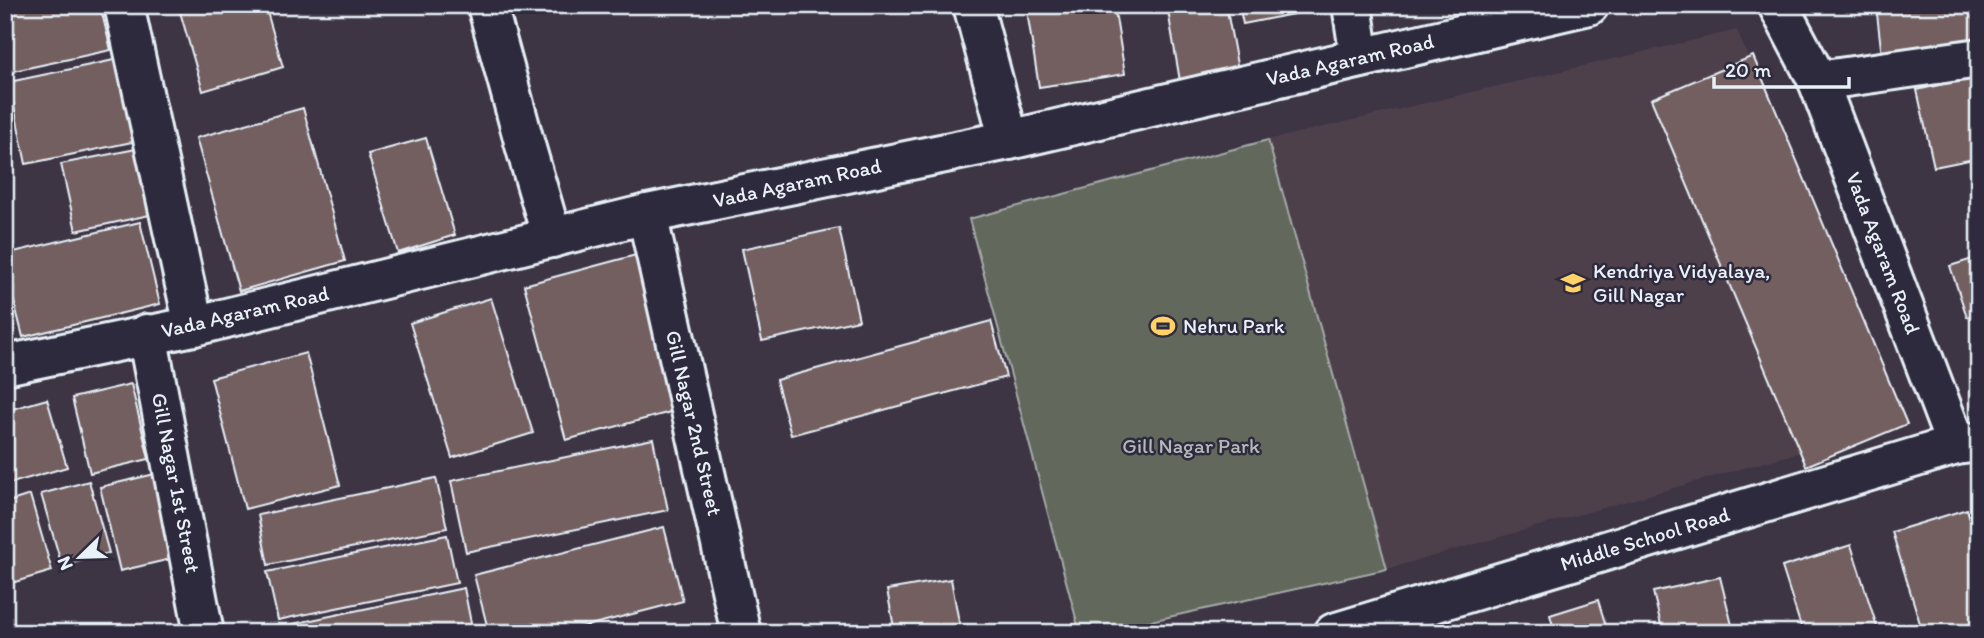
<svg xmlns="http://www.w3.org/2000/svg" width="1984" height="638" viewBox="0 0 1984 638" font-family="Itim,sans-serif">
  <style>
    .built { fill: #4d414c }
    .park { fill: #62685b; stroke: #a5acaa; stroke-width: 2 }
    .building { fill: #735e60; stroke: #e8f1f8; stroke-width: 2 }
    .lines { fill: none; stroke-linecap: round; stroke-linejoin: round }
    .minor-casing { stroke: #e8f1f8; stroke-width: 44 }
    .tertiary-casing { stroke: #e8f1f8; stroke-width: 44 }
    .minor { stroke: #2f2a3d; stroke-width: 38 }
    .tertiary { stroke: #2f2a3d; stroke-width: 38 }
    .labels { text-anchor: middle; stroke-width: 5; stroke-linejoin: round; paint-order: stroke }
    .street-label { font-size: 21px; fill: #e8f1f8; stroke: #2f2a3d }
    .poi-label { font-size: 21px; fill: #e8f1f8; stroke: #2f2a3d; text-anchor: start }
    .park-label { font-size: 21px; fill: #b2bab9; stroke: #2f2a3d }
  </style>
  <rect width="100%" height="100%" fill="#3d3444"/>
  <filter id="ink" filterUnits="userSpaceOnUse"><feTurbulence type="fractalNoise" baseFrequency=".0143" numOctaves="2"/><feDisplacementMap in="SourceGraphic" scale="14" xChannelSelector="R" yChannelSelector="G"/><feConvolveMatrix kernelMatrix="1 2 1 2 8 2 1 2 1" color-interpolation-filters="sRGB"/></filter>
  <g filter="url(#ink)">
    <!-- built -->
    <path class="built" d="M1737,30L1896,425L1387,569L1268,140Z"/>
    <!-- park -->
    <path class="park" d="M1268,140L1387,569L1096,633H1080L969,219Z"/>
    <!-- building -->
    <g class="building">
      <path d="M39,5H100L111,50L9,72L5,53V13Z"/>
      <path d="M178,5H265L283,67L203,91Z"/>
      <path d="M1026,5H1114L1125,74L1039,87Z"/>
      <path d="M1167,5H1226L1238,70L1180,81Z"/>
      <path d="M1239,5H1339L1243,24Z"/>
      <path d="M1876,5H1979V46L1882,57Z"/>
      <path d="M1753,56L1907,424L1806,466L1651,99Z"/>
      <path d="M119,59L137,141L26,164L9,82Z"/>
      <path d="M1979,76V158L1934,167L1917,90Z"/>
      <path d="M303,108L345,261L239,291L196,138Z"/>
      <path d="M426,138L455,235L398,253L368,154Z"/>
      <path d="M141,148L154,214L76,231L61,164Z"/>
      <path d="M140,222L160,304L23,337L5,266V254Z"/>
      <path d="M839,228L859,320L762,341L742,249Z"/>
      <path d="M636,255L678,410L566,440L524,285Z"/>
      <path d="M1979,257V313L1967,317L1950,266Z"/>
      <path d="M491,298L533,433L452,458L410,323Z"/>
      <path d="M991,321L1006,377L791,435L776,380Z"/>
      <path d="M306,353L340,485L245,509L211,378Z"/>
      <path d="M131,384L149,459L90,473L72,398Z"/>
      <path d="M47,399L67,467L5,485V411Z"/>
      <path d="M653,439L668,510L466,552L451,481Z"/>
      <path d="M159,473L179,557L120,571L100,487Z"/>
      <path d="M436,478L447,528L268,565L258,515Z"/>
      <path d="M89,481L109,553L62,566L41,494Z"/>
      <path d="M30,495L52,571L5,585V503Z"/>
      <path d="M1967,509L1979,548V633H1923L1892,532Z"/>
      <path d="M664,527L683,601L559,633H489L474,575Z"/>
      <path d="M447,535L457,583L278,620L267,572Z"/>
      <path d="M1851,545L1879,633H1803L1782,567Z"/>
      <path d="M1720,577L1734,633H1663L1653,592Z"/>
      <path d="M951,579L961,633H895L887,590Z"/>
      <path d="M464,588L473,633H279L278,627Z"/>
      <path d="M1598,600L1608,633H1555L1550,615Z"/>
    </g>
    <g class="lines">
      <!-- minor casing -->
      <g class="minor-casing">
        <g id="minor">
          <path d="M124,5L194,326"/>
          <path d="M487,5L525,145L552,238"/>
          <path d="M973,5L1009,140"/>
          <path d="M1352,5L1360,58"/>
          <path d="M1818,81L1979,58"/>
          <path d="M647,214L741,633"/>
          <path d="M147,334L204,633"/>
          <path d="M1334,633L1956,445"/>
        </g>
      </g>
      <!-- tertiary casing -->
      <g class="tertiary-casing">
        <g id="tertiary">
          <path d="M1778,5L1818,81L1956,445L1979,442"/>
          <path d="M5,365L194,326L647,214L1009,140L1589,5"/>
        </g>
      </g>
      <!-- minor -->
      <use href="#minor" class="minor"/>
      <!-- tertiary -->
      <use href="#tertiary" class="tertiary"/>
    </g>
  </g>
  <!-- icons -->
  <defs>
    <g id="school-bare" transform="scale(1.89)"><path d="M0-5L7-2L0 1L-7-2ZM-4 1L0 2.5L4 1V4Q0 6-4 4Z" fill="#ffd166" stroke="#2f2a3d" stroke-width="2.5" paint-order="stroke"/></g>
    <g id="stadium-bare" transform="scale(1.89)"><path d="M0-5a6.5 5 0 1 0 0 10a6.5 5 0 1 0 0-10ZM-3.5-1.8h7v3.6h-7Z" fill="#ffd166" stroke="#2f2a3d" stroke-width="2.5" paint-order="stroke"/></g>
  </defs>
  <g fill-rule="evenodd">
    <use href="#school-bare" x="1573" y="283"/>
    <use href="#stadium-bare" x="1163" y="326"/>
  </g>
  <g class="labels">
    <!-- street labels -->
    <g class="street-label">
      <text transform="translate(1350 60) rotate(-13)" y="7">Vada Agaram Road</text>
      <text transform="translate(797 183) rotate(-12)" y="7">Vada Agaram Road</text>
      <text transform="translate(1883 253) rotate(69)" y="7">Vada Agaram Road</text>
      <text transform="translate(245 312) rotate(-13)" y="7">Vada Agaram Road</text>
      <text transform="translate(694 423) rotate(77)" y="7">Gill Nagar 2nd Street</text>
      <text transform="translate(176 483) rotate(79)" y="7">Gill Nagar 1st Street</text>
      <text transform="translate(1645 539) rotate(-17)" y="7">Middle School Road</text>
    </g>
    <!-- poi labels -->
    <g class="poi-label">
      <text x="1593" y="278">Kendriya Vidyalaya,<tspan x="1593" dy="24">Gill Nagar</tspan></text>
      <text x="1183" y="333">Nehru Park</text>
    </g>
    <!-- park labels -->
    <g class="park-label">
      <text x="1191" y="453">Gill Nagar Park</text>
    </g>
  </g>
  <!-- margin -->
  <rect width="1984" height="638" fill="none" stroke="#2f2a3d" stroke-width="28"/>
  <rect x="14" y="14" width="1956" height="610" fill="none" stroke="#e8f1f8" stroke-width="2.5" filter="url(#ink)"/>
  <!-- north arrow -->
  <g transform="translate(80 557) rotate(247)" stroke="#2f2a3d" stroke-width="5" paint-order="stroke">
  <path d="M0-5L12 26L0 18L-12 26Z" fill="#e8f1f8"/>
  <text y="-10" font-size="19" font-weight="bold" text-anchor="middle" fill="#e8f1f8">N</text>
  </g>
  <!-- scale -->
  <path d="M1714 77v10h135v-10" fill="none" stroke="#e8f1f8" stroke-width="3.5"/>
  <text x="1725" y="77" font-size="21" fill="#e8f1f8" stroke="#2f2a3d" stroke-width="5" paint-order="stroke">20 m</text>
</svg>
